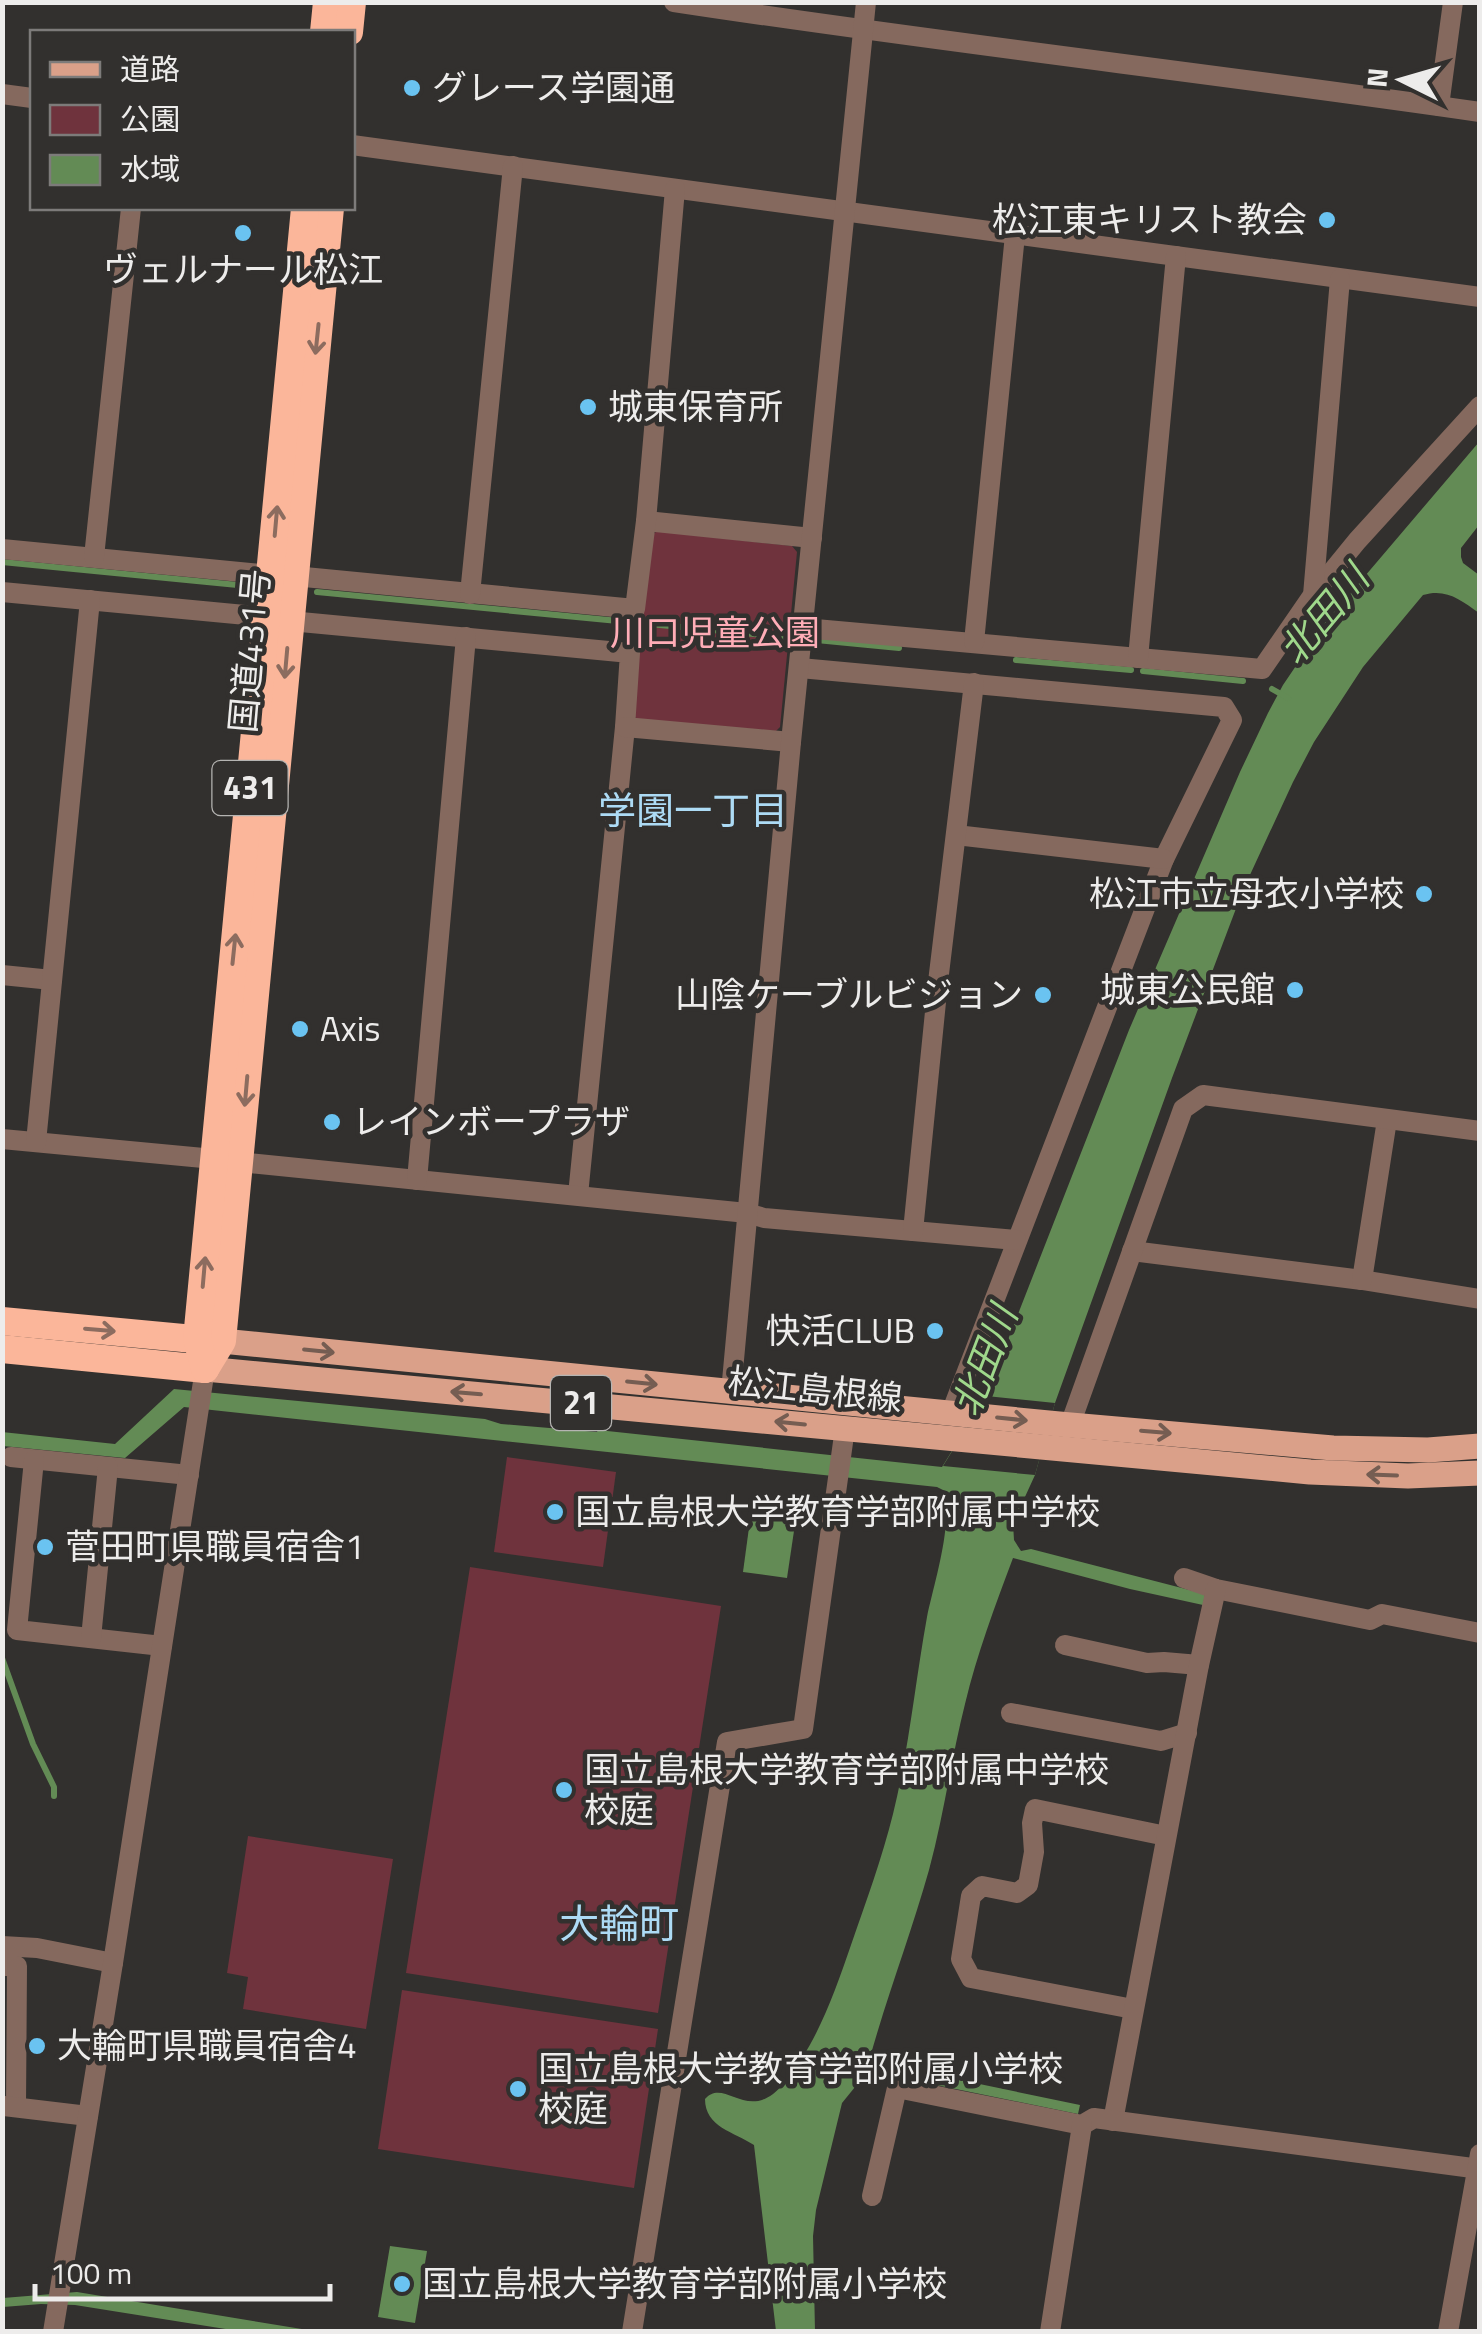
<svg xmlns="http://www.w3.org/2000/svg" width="1482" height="2334" viewBox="0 0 1482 2334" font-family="'Titillium Web','Noto Sans JP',sans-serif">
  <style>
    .green { fill: #6f333d }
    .water { fill: #638b55 }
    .pier { fill: #32302e }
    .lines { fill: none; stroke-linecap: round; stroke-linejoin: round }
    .stream { stroke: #638b55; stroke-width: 6 }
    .minor { stroke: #85695e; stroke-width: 20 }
    .major { stroke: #daa089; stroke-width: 25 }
    .highway { stroke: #fbb69a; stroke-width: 28 }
    .oneway { stroke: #8c6c5f }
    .oneway2 { stroke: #755d52 }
    .poi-dot { fill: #6ac3f1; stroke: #32302e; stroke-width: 4 }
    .labels { text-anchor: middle; stroke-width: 9; stroke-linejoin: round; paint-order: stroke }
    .shield { fill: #32302e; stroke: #b5b4b2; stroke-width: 2.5 }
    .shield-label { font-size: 32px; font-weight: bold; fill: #edeceb }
    .poi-label { font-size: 35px; fill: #edeceb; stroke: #32302e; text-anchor: start }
    .park-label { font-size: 35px; fill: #ffadb7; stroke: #32302e }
    .street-label { font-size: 35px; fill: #edeceb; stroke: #32302e }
    .water-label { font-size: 38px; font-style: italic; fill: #9fd88b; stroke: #32302e }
    .neighbourhood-label { font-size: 38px; fill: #addbf5; stroke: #32302e }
    .quarter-label { font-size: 40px; fill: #addbf5; stroke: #32302e }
  </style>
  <rect width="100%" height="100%" fill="#32302e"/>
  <!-- green -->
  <g class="green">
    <path d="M657,531L792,546L797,552L780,727L776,731L639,720L632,715L651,536Z"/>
    <path d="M507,1457L616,1472L603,1567L494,1552Z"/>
    <path d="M470,1567L721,1606L658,2013L406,1973Z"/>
    <path d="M248,1836L393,1859L366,2029L243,2009L248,1977L227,1973Z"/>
    <path d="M402,1990L658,2029L634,2188L378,2149Z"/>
  </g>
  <!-- water -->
  <g class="water">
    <path d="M1479,442V525L1461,548V557L1463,563L1479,575V613C1461,600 1446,588 1423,595L1363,667L1314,742L1293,782L1243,890L1172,1078L1055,1403L1035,1475L1013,1523L1014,1540L1021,1551L1031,1549L1205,1594L1203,1605L1130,1589L1013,1558C995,1606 977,1654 965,1704C951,1759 944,1815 929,1870C911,1934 887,1996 869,2061L1080,2105L1078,2114L868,2071L842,2103L816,2210L813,2236L815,2331H776L754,2145C734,2132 705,2127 705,2099C725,2076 749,2127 785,2082C818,2041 834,1994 851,1945C866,1902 882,1858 893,1814C909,1749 915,1683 927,1617C934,1583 954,1522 943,1490L937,1487L184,1407L125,1458L3,1446L2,1432L115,1444L174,1389L485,1419L501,1424L597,1432L598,1430L942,1467L986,1396L1129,1030L1240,772L1268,713L1283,685L1325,623Z"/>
    <path d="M753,1498L798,1504L787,1578L743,1572Z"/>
    <path d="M390,2246L427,2251L415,2323L378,2317Z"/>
    <path d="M77,2292L314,2331H238L75,2305L41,2304L3,2307V2298Z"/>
  </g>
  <!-- pier -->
  <path class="pier" d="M986,1396L1055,1403L1035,1475L943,1466Z"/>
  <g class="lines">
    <!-- stream -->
    <g class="stream">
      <path d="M2,562L248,586"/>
      <path d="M317,592L899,648"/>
      <path d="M1016,660L1131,670"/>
      <path d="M1143,671L1243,681"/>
      <path d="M1272,689L1288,698"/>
      <path d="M2,1658L33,1744L54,1787V1796"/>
    </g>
    <!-- minor -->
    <g class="minor">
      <path d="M674,2C942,43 1211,73 1480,112"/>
      <path d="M2,94L32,98"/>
      <path d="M1439,106L1453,2"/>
      <path d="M352,145L1480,297"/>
      <path d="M646,521L812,538"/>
      <path d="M2,549L271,575"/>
      <path d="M94,557L131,208"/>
      <path d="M294,576L635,609L646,521L675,189"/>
      <path d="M2,592L266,617"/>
      <path d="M470,594L513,166"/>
      <path d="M1313,595L1357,541L1480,406"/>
      <path d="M290,621L630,653L625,727L578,1195"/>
      <path d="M804,628L1262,669L1313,595L1340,279"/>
      <path d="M974,642L1015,235"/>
      <path d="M1138,658L1176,256"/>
      <path d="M800,668L1224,707L1232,720L1164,859L951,1413"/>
      <path d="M625,727L791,742"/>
      <path d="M956,835L1164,859"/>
      <path d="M2,975L52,980"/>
      <path d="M2,1139L214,1159"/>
      <path d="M36,1142L90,600"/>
      <path d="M228,1167L239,1162L747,1213L764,1218L1016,1240"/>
      <path d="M417,1180L466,637"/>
      <path d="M913,1231L938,982L974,683"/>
      <path d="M1132,1251L1362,1280L1480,1299"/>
      <path d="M1362,1280L1387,1120"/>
      <path d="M731,1392L791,742L866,2"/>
      <path d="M1070,1425L1183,1109L1203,1095L1480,1131"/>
      <path d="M11,1457L189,1475"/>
      <path d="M34,1460L17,1630L162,1646"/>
      <path d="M1184,1578L1216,1589L1370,1620L1382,1614L1480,1633"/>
      <path d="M91,1638L108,1467"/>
      <path d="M1065,1645L1147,1663L1164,1662L1199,1665"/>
      <path d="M1011,1713L1161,1741L1187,1733"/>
      <path d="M2,1946L37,1948L113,1963"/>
      <path d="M2,1966H17L16,2107"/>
      <path d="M1133,2009L971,1978L961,1959L971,1896L982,1886L1017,1893L1028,1885L1034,1852L1032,1823L1035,1809L1166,1836"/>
      <path d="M4,2106L88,2116"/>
      <path d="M1113,2121L1199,1665L1216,1589"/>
      <path d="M872,2196L897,2088L1082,2125L1094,2118L1480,2169"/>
      <path d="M53,2332L113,1963L205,1369"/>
      <path d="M632,2332L727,1742L803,1729L845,1428"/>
      <path d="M1050,2332L1082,2125"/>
      <path d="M1448,2332L1480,2154"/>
    </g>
    <!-- major -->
    <g class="major">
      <path d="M222,1341L1059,1424L1333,1448L1428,1450L1480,1446"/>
      <path d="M205,1369L1310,1472L1408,1476L1480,1473"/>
    </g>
    <!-- highway -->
    <g class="highway">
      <path d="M324,32L327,2"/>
      <path d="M349,32L352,2"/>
      <path d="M2,1321L215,1341"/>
      <path d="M2,1349L205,1369"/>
      <path d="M205,1369L222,1341L330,208"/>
      <path d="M205,1369L197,1339L305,208"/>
    </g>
  </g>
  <!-- one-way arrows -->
  <defs><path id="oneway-shaft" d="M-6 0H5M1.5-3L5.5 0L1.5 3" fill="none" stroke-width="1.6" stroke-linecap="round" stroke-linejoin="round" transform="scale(2.5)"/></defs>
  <g class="oneway">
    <use href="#oneway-shaft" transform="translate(317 339) rotate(96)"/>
    <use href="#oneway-shaft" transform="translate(276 521) rotate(-85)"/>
    <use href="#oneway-shaft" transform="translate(286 663) rotate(95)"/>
    <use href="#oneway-shaft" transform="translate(234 949) rotate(-84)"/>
    <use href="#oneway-shaft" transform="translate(246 1091) rotate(95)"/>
    <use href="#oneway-shaft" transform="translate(204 1272) rotate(-85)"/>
    <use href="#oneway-shaft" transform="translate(100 1330) rotate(5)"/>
  </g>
  <g class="oneway2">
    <use href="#oneway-shaft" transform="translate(319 1351) rotate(6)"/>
    <use href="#oneway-shaft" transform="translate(642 1383) rotate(6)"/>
    <use href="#oneway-shaft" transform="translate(466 1393) rotate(-175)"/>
    <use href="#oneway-shaft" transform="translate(1012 1419) rotate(6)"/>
    <use href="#oneway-shaft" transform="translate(790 1423) rotate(-174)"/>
    <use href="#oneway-shaft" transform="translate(1156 1432) rotate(5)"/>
    <use href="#oneway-shaft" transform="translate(1382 1475) rotate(-178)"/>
  </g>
  <!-- markers -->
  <g class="poi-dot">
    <circle cx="412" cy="88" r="10"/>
    <circle cx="1327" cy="220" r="10"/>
    <circle cx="243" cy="233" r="10"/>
    <circle cx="588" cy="407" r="10"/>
    <circle cx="1424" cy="894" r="10"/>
    <circle cx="1295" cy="990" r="10"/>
    <circle cx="1043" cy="995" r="10"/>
    <circle cx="300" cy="1029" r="10"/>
    <circle cx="332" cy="1122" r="10"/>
    <circle cx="935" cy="1331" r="10"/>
    <circle cx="555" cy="1512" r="10"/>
    <circle cx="45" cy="1547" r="10"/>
    <circle cx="564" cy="1790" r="10"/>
    <circle cx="37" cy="2046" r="10"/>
    <circle cx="518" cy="2089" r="10"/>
    <circle cx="402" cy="2284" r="10"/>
  </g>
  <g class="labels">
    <!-- shield labels -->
    <g class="shield">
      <rect x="212.5" y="761" width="75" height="54" rx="8"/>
      <rect x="551" y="1376" width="60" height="54" rx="8"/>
    </g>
    <g class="shield-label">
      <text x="250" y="799">431</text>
      <text x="581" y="1414">21</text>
    </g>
    <!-- poi labels -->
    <g class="poi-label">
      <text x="432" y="100">グレース学園通</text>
      <text x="1307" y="232" text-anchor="end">松江東キリスト教会</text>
      <text x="243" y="282" text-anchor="middle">ヴェルナール松江</text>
      <text x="608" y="419">城東保育所</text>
      <text x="1404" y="906" text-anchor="end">松江市立母衣小学校</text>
      <text x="1275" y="1002" text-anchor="end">城東公民館</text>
      <text x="1023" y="1007" text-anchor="end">山陰ケーブルビジョン</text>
      <text x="320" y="1041">Axis</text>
      <text x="352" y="1134">レインボープラザ</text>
      <text x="915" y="1343" text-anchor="end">快活CLUB</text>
      <text x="575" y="1524">国立島根大学教育学部附属中学校</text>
      <text x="65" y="1559">菅田町県職員宿舎1</text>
      <text x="584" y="1782">国立島根大学教育学部附属中学校<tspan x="584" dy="40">校庭</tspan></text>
      <text x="57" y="2058">大輪町県職員宿舎4</text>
      <text x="538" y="2081">国立島根大学教育学部附属小学校<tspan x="538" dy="40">校庭</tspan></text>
      <text x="422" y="2296">国立島根大学教育学部附属小学校</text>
    </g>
    <!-- park labels -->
    <g class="park-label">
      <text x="715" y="645">川口児童公園</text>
    </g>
    <!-- street labels -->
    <g class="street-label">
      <text transform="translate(250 651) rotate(-85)" y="12">国道431号</text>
      <text transform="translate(815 1390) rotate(6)" y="12">松江島根線</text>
    </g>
    <!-- water labels -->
    <g class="water-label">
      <text transform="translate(1324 615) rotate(-50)" y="13">北田川</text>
      <text transform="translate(985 1361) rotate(-69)" y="13">北田川</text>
    </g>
    <!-- neighbourhood labels -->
    <g class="neighbourhood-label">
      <text x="693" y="824">学園一丁目</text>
    </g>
    <!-- quarter labels -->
    <g class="quarter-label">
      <text x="619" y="1938">大輪町</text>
    </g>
  </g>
  <!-- border -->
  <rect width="1482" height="2334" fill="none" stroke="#edeceb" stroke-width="10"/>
  <!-- legend -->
  <rect x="30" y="30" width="325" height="180" fill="#32302e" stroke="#7d7b7a" stroke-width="2.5"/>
  <rect x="50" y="62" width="50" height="15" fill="#daa089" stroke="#7d7b7a" stroke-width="2.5"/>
  <text x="120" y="80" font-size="30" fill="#edeceb">道路</text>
  <rect x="50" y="105" width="50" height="30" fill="#6f333d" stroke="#7d7b7a" stroke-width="2.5"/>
  <text x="120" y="130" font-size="30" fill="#edeceb">公園</text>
  <rect x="50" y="155" width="50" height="30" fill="#638b55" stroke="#7d7b7a" stroke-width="2.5"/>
  <text x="120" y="180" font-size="30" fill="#edeceb">水域</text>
  <!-- north arrow -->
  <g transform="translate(1402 80) rotate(275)" stroke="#32302e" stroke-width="8" paint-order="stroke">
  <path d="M0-8L18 38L0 25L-18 38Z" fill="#edeceb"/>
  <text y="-15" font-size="28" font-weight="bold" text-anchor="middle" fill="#edeceb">N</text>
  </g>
  <!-- scale -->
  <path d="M35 2284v15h295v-15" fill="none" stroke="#edeceb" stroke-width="5"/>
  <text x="50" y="2284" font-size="30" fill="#edeceb" stroke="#32302e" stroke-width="8" paint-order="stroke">100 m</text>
</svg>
